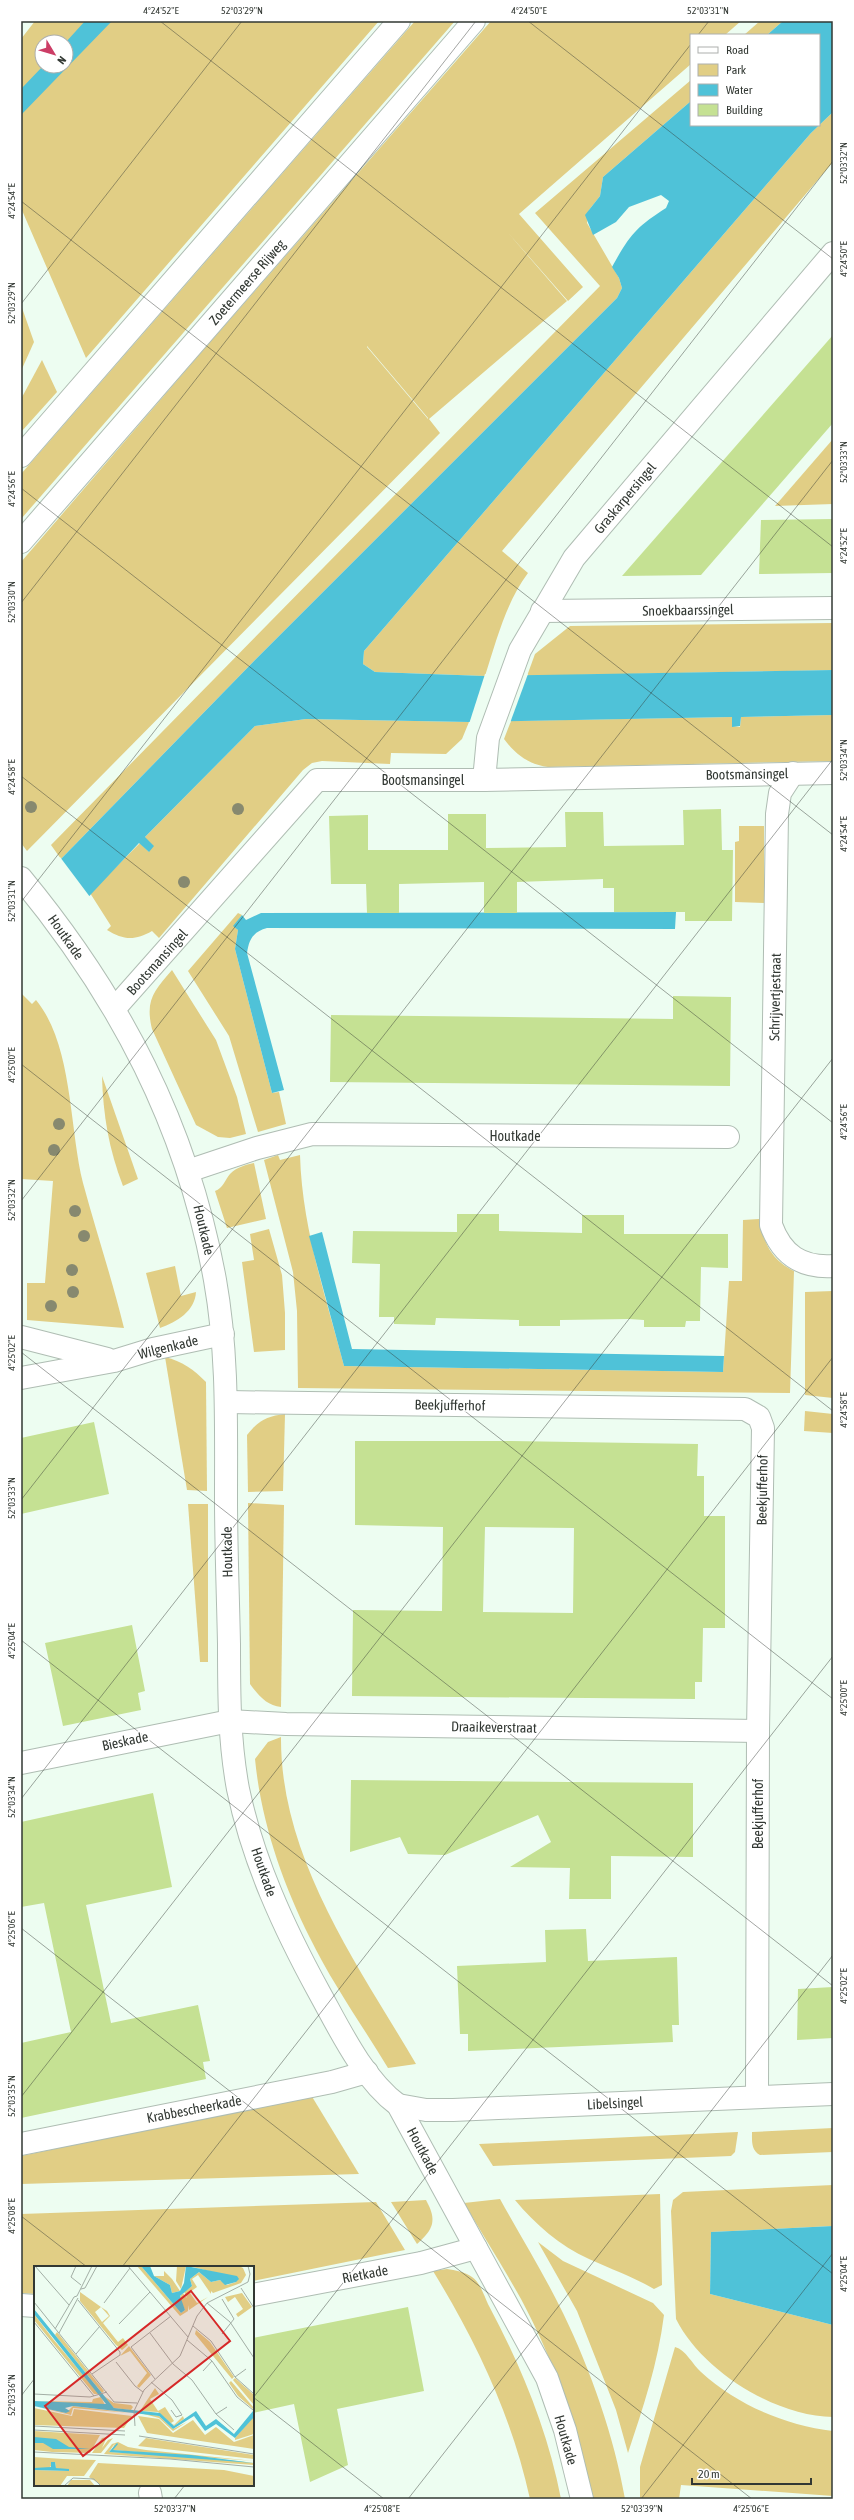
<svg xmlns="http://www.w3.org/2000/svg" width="854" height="2520" viewBox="0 0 854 2520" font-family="'Asap Condensed',sans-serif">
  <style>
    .green { fill: #e1ce85; fill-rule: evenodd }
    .water { fill: #4fc2d8 }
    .pier { fill: #edfdf1 }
    .building { fill: #c5e193; fill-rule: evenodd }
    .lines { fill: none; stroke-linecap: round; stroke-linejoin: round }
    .street-casing { stroke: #afbdb3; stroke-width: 24 }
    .secondary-casing { stroke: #afbdb3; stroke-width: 24 }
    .street { stroke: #fff; stroke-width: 22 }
    .secondary { stroke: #fff; stroke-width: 22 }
    .tree { fill: #87896f }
    .ticks { fill: none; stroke: #323833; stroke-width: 1; stroke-opacity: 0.45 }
    .labels { text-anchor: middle; stroke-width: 3; stroke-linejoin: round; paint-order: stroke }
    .street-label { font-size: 14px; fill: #323833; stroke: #fff }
    .inset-road { fill: none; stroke: #a2aea5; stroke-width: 1 }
    .view { fill: #d62828; fill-opacity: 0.15; stroke: #d62828; stroke-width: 2 }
    .inset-edge { fill: none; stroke: #323833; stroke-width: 2 }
    .neatline { fill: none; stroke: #323833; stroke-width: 1.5 }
    .ticks-label { font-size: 10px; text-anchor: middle; fill: #323833 }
  </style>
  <rect width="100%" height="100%" fill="#edfdf1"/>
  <!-- green -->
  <g class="green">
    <path d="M35,21H379L86,358L21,208V39ZM42,42H66V66H42Z"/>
    <path d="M415,21H455L21,519V474Z"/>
    <path d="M491,21H741L725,35H691V64L519,214L583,287L568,301L503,227L567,301L429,419L440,433L27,851L21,843V562L205,348ZM367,346L428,418V419L367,347Z"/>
    <path d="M760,21H783L767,35H744Z"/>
    <path d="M691,80V101L603,177L600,196L589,210L587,223L619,278L622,288L617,298L254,661L61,859L51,845L600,286L535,213Z"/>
    <path d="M833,112V162L502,551L528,573C506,602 496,642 485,676L375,672L363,664L364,651L811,133Z"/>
    <path d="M21,305L34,342L21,371Z"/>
    <path d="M42,360L57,392L21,432V399Z"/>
    <path d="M833,439V504L775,506Z"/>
    <path d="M833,623V670L527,676L535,654L570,626Z"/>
    <path d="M833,715V761L548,767C528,764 516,755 504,739L511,721L732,717V726L740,727L741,717Z"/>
    <path d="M306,719L469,722L462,739L446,754L391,753L390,764L322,761L312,763L303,770L159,938L152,931C135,941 123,940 107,930L111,926L90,893L140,843L149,852L145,837L255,726Z"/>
    <path d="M739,826H764V903L735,902V842L739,841Z"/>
    <path d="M238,913L242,915L234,926L238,930L235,949L272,1093L279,1092L286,1124L258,1132L229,1036L188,971Z"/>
    <path d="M172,970L216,1040L237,1097L246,1134L230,1138L218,1137L196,1125L152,1029C145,1000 154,991 172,970Z"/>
    <path d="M21,993L32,1004L36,1000C73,1045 69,1127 83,1183C96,1231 112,1279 124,1328L27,1320V1283H45L53,1181L21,1179Z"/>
    <path d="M102,1076L138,1179L123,1186C109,1150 103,1115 102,1076Z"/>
    <path d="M278,1155L280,1160L300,1155C302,1228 326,1297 344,1366L723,1372L729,1281H742L743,1220L759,1219C764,1243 771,1260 794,1271L790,1393L298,1388L297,1311L293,1272L264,1160Z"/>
    <path d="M254,1163L266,1219L227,1228L215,1191C223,1188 225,1180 230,1174C237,1167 245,1165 254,1163Z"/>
    <path d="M269,1229L282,1275L285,1313V1350L254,1352L242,1262L254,1260L250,1234Z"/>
    <path d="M175,1266L181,1296L196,1292C195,1311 177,1322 160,1328L146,1273Z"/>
    <path d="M833,1291V1398L805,1395V1292Z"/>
    <path d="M165,1357C182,1361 194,1370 206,1382L207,1491L187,1490Z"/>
    <path d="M805,1411L833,1414V1433L804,1431Z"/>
    <path d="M285,1414L283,1491L248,1492L247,1435C258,1421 267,1416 285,1414Z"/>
    <path d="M248,1503L284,1505L281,1707C267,1706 258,1695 250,1684Z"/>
    <path d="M188,1504H208V1662H200Z"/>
    <path d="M281,1737C280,1858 358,1965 416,2064L388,2068C362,2025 332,1983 310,1938C282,1882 261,1821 255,1759L268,1742Z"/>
    <path d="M311,2095L359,2174L21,2184V2156Z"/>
    <path d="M833,2128V2152L760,2155C751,2150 752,2141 752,2132Z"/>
    <path d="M738,2132L735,2152L731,2156L493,2166L479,2144Z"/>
    <path d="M833,2185V2226L711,2232L710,2294L833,2325V2417C775,2416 702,2371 676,2319L671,2211L673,2200L683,2192Z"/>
    <path d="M660,2194L662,2285L654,2289C633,2277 611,2269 589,2259C560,2246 535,2224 515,2200Z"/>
    <path d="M500,2199C521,2237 544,2274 563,2313C591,2371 614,2436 625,2499H593C579,2430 554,2361 521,2299C503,2267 483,2235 464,2203Z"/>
    <path d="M426,2200C437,2220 434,2229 417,2244L391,2202Z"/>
    <path d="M376,2202L405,2250L253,2281V2267H35V2294L21,2293V2214Z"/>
    <path d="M538,2242L563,2261L653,2303L664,2315C658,2363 643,2408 628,2453L616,2410L577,2311Z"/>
    <path d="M447,2269C455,2270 465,2272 472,2277C480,2282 485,2298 489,2306C521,2366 548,2431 561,2499H530C512,2417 477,2343 433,2271Z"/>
    <path d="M675,2347C686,2350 692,2364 701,2372C737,2405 785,2425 833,2431V2496L681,2485L679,2499H640V2467Z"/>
  </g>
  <!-- water -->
  <g class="water">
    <path d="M85,21H112L21,115V89L43,66H66V42Z"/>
    <path d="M783,21H833V112L811,133L364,651L363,664L375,672L485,676L833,670V715L741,717L740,726L732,727V717L469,722L306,719L255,726L145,837L154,846L149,852L139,843L21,969L61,859L254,661L617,298L622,288L619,278L612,267C629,236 636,227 666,208L669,201L661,195L629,207L616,222L593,235L585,215L600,196L603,177L691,101V125H819V35H767Z"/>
    <path d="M676,912L675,929L267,928C253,932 249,939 247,953L284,1090L272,1093L235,949L238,930L233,926L242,915L246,920L261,913Z"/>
    <path d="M322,1232L352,1349L724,1356L723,1372L344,1366L309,1236Z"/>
    <path d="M833,2226V2325L710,2294L711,2232Z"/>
  </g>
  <!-- pier -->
  <g class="pier">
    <path d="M485,674H528L510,723L469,724Z"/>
    <path d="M60,857L90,897L21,971V904Z"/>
  </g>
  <!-- building -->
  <g class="building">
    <path d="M833,335V423L701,575L622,576Z"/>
    <path d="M833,519V573L759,574L761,520Z"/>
    <path d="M721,809L722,850H733L732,921H685V912H614V888H603V879L517,882V913H484V882L399,884V913H367L366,884H331L329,816L368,815V850H448V814H486V848L566,847L565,812H603L604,846L684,845L683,810Z"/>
    <path d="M673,996L731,997L730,1086L330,1082L331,1015L673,1019Z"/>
    <path d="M457,1214H499V1231L582,1233V1215H624V1234H728V1268L701,1267L700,1321H686L685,1327H644V1320L629,1319L560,1320V1326H519V1320L436,1318L435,1325L394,1324V1317H379L380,1264L352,1263L353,1231L457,1232Z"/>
    <path d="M94,1422L109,1494L21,1514V1438Z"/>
    <path d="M355,1441H511L698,1444L697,1476H704V1516H725V1628H703L702,1682H695V1699L352,1696L353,1610L442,1611L443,1527L355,1525ZM485,1527L574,1528L573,1613L483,1612Z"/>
    <path d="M132,1625L145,1691L138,1693L141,1710L63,1726L45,1643Z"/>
    <path d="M351,1780L693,1783V1857L611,1856V1899H569L570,1868L510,1867L551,1842L538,1815L445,1855L408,1854L400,1837L350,1852Z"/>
    <path d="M153,1793L172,1887L86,1905L111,2023L198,2005L210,2061L203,2062L206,2079L21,2118V2043L71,2032L44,1903L21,1907V1822Z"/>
    <path d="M586,1929L588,1961L677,1957L679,2025H672L673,2042L468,2051V2034H460L457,1966L546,1962L545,1930Z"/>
    <path d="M833,1987V2038L797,2040L798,1989Z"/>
    <path d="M408,2307L424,2391L337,2409L348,2465L310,2482L294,2404L253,2413V2338Z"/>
  </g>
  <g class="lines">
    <!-- street casing -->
    <g class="street-casing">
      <g id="street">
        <path d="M542,611L833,608"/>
        <path d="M793,773L780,793L777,814L771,1225C782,1255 801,1268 833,1266"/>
        <path d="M484,780L488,738L520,650L574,558L833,253"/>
        <path d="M21,878C120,998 187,1126 215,1280C228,1353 226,1424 226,1498C226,1546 228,1595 229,1644C229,1692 229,1741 238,1789C253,1861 284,1928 319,1992C340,2030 363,2079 398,2105L547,2378L565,2430L582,2499"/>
        <path d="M115,1008L317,780H484L833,773"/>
        <path d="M188,1171L257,1148L312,1134L728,1137"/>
        <path d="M21,1337L107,1359"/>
        <path d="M21,1378L114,1361L153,1349L223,1334"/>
        <path d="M228,1402L745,1409L759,1417L763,1428L758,1731L757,2096"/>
        <path d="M21,1763L230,1721L286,1724L758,1731"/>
        <path d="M398,2105L426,2110H453L833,2094"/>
        <path d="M21,2144L332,2082L367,2072"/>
        <path d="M253,2295L421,2263L476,2248"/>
        <path d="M21,2305L35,2306"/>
        <path d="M150,2493L151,2499"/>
      </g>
    </g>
    <!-- secondary casing -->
    <g class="secondary-casing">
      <g id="secondary">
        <path d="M21,456L399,21"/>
        <path d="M21,542L474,21"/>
      </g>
    </g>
    <!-- street -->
    <use href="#street" class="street"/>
    <!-- secondary -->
    <use href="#secondary" class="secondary"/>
  </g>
  <!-- trees -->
  <g class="tree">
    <circle cx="31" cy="807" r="6"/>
    <circle cx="238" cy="809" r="6"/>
    <circle cx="184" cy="882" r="6"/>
    <circle cx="59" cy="1124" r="6"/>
    <circle cx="54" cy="1150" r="6"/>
    <circle cx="75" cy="1211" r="6"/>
    <circle cx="84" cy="1236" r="6"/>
    <circle cx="72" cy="1270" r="6"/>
    <circle cx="73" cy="1292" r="6"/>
    <circle cx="51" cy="1306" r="6"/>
  </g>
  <!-- ticks -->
  <path class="ticks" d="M160,21L833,547M528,21L833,259M698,35L709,21M21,201L833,835M21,304L242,21M21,488L833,1123M21,603L476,21M21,776L833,1411M21,902L691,44M21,1064L833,1699M21,1201L833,161M21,1352L833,1986M21,1500L833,460M21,1640L833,2274M21,1799L833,759M21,1928L752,2499M21,2097L833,1058M21,2216L87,2267M122,2267L833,1357M21,2396L35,2378M253,2397L384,2499M253,2398L833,1656M174,2499L185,2485M408,2499L833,1955M641,2499L833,2253"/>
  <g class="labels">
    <!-- street labels -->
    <g class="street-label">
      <text transform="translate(247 282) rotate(-49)" y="5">Zoetermeerse Rijweg</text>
      <text transform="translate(625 498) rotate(-50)" y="5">Graskarpersingel</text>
      <text transform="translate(688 610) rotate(-1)" y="5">Snoekbaarssingel</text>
      <text transform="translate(747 774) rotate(-1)" y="5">Bootsmansingel</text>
      <text x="423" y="785">Bootsmansingel</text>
      <text transform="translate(66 937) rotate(55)" y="5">Houtkade</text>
      <text transform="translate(157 962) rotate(-48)" y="5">Bootsmansingel</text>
      <text transform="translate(775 997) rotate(-89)" y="5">Schrijvertjestraat</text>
      <text x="515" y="1141">Houtkade</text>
      <text transform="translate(204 1230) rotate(77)" y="5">Houtkade</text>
      <text transform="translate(168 1347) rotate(-14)" y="5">Wilgenkade</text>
      <text transform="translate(450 1405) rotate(1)" y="5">Beekjufferhof</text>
      <text transform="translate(762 1490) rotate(-89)" y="5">Beekjufferhof</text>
      <text transform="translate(227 1552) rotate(-91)" y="5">Houtkade</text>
      <text transform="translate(494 1727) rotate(1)" y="5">Draaikeverstraat</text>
      <text transform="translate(125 1741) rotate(-12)" y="5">Bieskade</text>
      <text transform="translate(758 1814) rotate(-90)" y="5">Beekjufferhof</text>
      <text transform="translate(264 1872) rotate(71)" y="5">Houtkade</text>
      <text transform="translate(615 2103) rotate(-3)" y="5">Libelsingel</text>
      <text transform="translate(194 2109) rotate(-11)" y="5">Krabbescheerkade</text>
      <text transform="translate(423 2151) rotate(62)" y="5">Houtkade</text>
      <text transform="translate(365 2274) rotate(-11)" y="5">Rietkade</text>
      <text transform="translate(566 2440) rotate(74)" y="5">Houtkade</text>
    </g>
  </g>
  <!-- overview -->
  <g transform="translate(34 2266)">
    <rect width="220" height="220" fill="#edfdf1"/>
    <path d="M103,0H107L147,47L151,44L145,32L149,27L154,34V45L146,50ZM143,0H152L147,23L142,15ZM155,0H205L209,2L212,9L207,17L179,27L177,25V28L164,9L158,13L163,21L152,29L150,26L158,20L156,13L165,6L177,16L186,14L193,19L202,16L191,9ZM130,5L138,13L146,25L138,27L136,19L120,10H130ZM46,26L67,41L61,46L68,56L75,50L67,41L73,45L76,50L69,57L84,76L89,72L94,79L88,84L82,79L46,35ZM156,27L163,37L174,31L155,44L152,29ZM208,27L218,41L204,51L202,48L209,43L201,31L194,36L191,31ZM0,48L19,73L65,128H60L0,54ZM162,64L176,76L200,111L198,113L161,68ZM23,66L70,125L68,127L21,69ZM95,80L117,109L105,122L103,120L113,107L96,85L86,90ZM201,112L220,129V139L199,114ZM197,115L220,142L219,143L204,130L195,117ZM121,122L125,128L116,133L124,145L131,141L140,155L137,157L140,159L149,150L150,153L140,160L124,146L106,145ZM70,130L80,137L97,139L99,141L97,144L80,142ZM67,131L71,139L0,135L58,136L59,133ZM0,140L32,147L39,140L97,147L39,142L37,149ZM0,142L38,150L40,143L98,150L90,162L0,159ZM106,147L125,150L139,163L153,156L139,165L125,152ZM104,150L125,153L139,167L159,154L171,169L182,161L200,176L220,169V183L113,167ZM219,151L220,168L201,174V172ZM0,165L66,169L56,187L18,186L0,184ZM73,171L68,182L74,174L79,172L67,187H58L68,172ZM112,172L220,189V193L104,180ZM84,176L94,181L112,184L220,195L78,184L81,177L75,186L166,191L220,197V199L70,188L78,178ZM0,191L29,193L62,194L50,210H33L26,220H0V204L34,205L22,202L21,196L15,202H0ZM64,197L190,204L220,210V220H68L55,211ZM37,214H56L61,220H33Z" fill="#e1ce85"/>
    <path d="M107,0H116L120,10L136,19L138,27L146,25L150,17L152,0L203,10L205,13L202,16L191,19L186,14L177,16L165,6L156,13L158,20L146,30L151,44L147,47ZM0,43L80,142L126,147L140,160L162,145L172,160L182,153L200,168L219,145L220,151L201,172L182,158L171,165L160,150L139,163L125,150L39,140L31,142L36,145L32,147L0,140V135L72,138L0,48ZM0,171L22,173L35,181L56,183H19L9,177H0ZM83,177L84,178L79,184L157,189L220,197L75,186ZM17,196H21L22,202L35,203V205L0,204V202L17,201Z" fill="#4fc2d8"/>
    <path class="inset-road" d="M1,0L35,39M42,0L37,11L47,19M94,0L154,71M207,22L220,42M47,23L51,22L63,0M188,33L200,53L188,68M44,34L86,86V89L58,108M0,36L80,136L103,137M70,37L96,2M173,37L196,56L220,92M0,56L60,130M85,58L116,26M159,60L177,75L201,111L220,128M21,63L40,31L43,30L58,0M25,67L44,32M116,67L139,98L158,114L182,148L200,164M153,74L178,95L203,131L219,144M42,88L66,60M82,96L101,120L109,126M169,105L178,95M201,111L212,103M121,113L97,81L137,50M117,116L138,134L148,149L142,151L137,144M0,128L56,131L73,126M182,148L193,141M0,160L91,165M101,160L100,145L110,124L146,90L163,50L173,37L214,16L216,8L214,0M0,164L91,169M105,170L220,188M0,186L136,193L220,201M30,220L39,212L60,213L67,220"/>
    <path class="view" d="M157,25L196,75L49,190L11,140Z"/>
    <rect width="220" height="220" class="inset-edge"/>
  </g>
  <!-- border -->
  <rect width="854" height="2520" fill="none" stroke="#ffffff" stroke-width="44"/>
  <!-- legend -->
  <rect x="690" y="34" width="130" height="92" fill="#ffffff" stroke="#adafad"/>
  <rect x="698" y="47" width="20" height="6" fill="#ffffff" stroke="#adafad"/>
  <text x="726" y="54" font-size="12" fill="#323833">Road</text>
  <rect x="698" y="64" width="20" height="12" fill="#e1ce85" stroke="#adafad"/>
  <text x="726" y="74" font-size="12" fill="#323833">Park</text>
  <rect x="698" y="84" width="20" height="12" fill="#4fc2d8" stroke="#adafad"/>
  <text x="726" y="94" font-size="12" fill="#323833">Water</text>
  <rect x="698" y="104" width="20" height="12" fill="#c5e193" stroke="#adafad"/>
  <text x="726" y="114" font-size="12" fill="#323833">Building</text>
  <!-- north arrow -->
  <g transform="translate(54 54) rotate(128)"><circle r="19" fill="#ffffff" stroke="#adafad"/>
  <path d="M0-3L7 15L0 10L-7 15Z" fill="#cc3d66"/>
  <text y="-6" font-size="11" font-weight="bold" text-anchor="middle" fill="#323833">N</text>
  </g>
  <!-- scale -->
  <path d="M692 2478v6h119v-6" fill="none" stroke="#323833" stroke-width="2"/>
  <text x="698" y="2478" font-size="12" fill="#323833" stroke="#ffffff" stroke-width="3" paint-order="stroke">20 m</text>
  <rect x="22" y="22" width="810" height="2476" class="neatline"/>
  <g class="ticks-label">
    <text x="161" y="14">4°24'52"E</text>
    <text x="242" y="14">52°03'29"N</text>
    <text x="529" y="14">4°24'50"E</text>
    <text x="708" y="14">52°03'31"N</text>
    <text transform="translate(843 163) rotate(-90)" y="4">52°03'32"N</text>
    <text transform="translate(11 201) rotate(-90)" y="4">4°24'54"E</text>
    <text transform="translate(843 259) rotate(-90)" y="4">4°24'50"E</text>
    <text transform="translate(11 303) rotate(-90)" y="4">52°03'29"N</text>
    <text transform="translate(843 462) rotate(-90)" y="4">52°03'33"N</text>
    <text transform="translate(11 489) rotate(-90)" y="4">4°24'56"E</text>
    <text transform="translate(843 546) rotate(-90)" y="4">4°24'52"E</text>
    <text transform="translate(11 602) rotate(-90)" y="4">52°03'30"N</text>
    <text transform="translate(843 760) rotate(-90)" y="4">52°03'34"N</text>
    <text transform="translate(11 777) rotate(-90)" y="4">4°24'58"E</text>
    <text transform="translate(843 834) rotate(-90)" y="4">4°24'54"E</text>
    <text transform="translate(11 901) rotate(-90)" y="4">52°03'31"N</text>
    <text transform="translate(11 1065) rotate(-90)" y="4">4°25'00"E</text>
    <text transform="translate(843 1122) rotate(-90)" y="4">4°24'56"E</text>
    <text transform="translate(11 1200) rotate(-90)" y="4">52°03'32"N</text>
    <text transform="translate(11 1353) rotate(-90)" y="4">4°25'02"E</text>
    <text transform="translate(843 1410) rotate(-90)" y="4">4°24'58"E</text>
    <text transform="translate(11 1498) rotate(-90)" y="4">52°03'33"N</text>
    <text transform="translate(11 1641) rotate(-90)" y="4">4°25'04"E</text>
    <text transform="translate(843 1698) rotate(-90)" y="4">4°25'00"E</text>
    <text transform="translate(11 1797) rotate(-90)" y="4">52°03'34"N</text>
    <text transform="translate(11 1929) rotate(-90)" y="4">4°25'06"E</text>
    <text transform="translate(843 1986) rotate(-90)" y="4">4°25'02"E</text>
    <text transform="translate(11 2096) rotate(-90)" y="4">52°03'35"N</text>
    <text transform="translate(11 2216) rotate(-90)" y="4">4°25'08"E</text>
    <text transform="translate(843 2274) rotate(-90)" y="4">4°25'04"E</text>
    <text transform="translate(11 2395) rotate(-90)" y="4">52°03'36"N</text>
    <text x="175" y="2512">52°03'37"N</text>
    <text x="382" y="2512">4°25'08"E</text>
    <text x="642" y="2512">52°03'39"N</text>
    <text x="751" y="2512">4°25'06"E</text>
  </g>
</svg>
